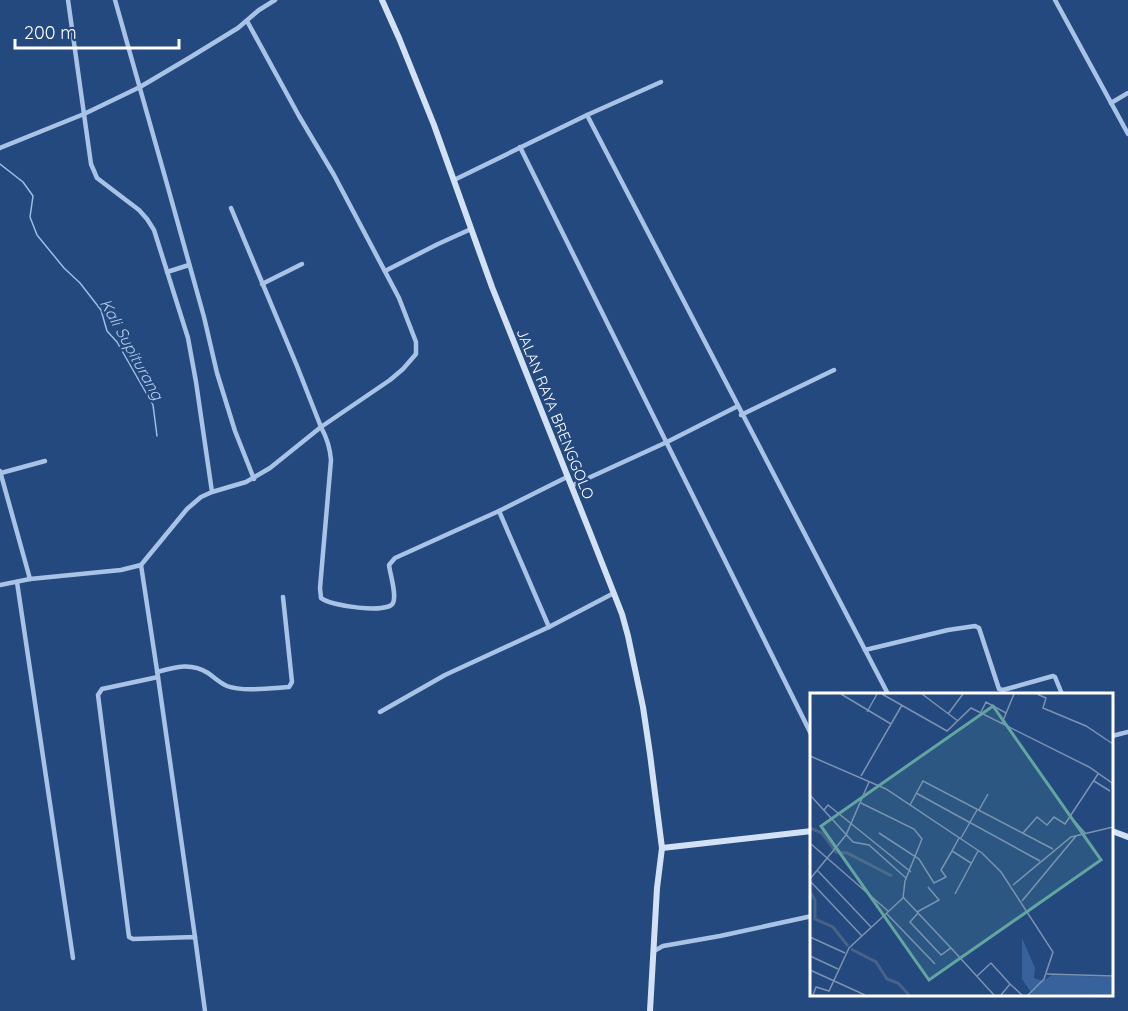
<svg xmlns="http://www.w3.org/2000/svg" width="1128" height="1011" viewBox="0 0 1128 1011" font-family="Quicksand,sans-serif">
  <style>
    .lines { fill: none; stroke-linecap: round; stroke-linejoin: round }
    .stream { stroke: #9dbde7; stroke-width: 1.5 }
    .minor { stroke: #a9c3e6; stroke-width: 4.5 }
    .secondary { stroke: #d3e1f5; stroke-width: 6 }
    .labels { text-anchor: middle; stroke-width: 5; stroke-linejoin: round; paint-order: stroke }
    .street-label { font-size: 15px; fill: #fff; stroke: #24497e }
    .water-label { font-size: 16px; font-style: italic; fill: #b4cded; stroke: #24497e }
    .inset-river { fill: none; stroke: #486289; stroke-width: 3 }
    .inset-road { fill: none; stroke: #7c92b2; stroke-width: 1.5 }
    .view { fill: #63a6a1; fill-opacity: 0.15; stroke: #63a6a1; stroke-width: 3 }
    .inset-edge { fill: none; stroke: #fff; stroke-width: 3 }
  </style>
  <rect width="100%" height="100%" fill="#24497e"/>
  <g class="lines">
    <!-- stream -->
    <path class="stream" d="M0,164L23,182L33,196L30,217L37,235L64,268L80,283L101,310L107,331L117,342L153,405L157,436"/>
    <!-- minor -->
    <g class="minor">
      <path d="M68,0L91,164L97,178L139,210L147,219L154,230L188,338L196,382L212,492"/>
      <path d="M115,0L167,184L204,317L217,373L235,431L254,479"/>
      <path d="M1055,0L1128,134"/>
      <path d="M1111,103L1128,93"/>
      <path d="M587,115L661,82"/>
      <path d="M520,147L812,736"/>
      <path d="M0,148L84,114L140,87L189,58L238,28L259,10L275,0"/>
      <path d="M454,180L587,115L888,694"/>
      <path d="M231,208L297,366L321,427C327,438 330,447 331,460L320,588L321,598C330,606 388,614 393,603C397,595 390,574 389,565L395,558L499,511"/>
      <path d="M385,271L438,244L471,229"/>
      <path d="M167,272L189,265"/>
      <path d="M262,284L302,264"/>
      <path d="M741,415L834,370"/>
      <path d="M0,471L30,579"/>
      <path d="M1,473L45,461"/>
      <path d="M571,486L667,442L738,406"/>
      <path d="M141,565L158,677L102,689L98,695L129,937L133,939L195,937L205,1011"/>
      <path d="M17,582L73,958"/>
      <path d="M0,585L30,579L121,570L141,565L187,509L201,497L212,492L246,482L270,468L321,427L390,380L403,369L416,354V342L399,298L334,175L299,116L247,21"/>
      <path d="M549,627L499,511L567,477"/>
      <path d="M865,650L948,630L975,626L979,628L999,689L1003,690L1053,676L1055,677L1062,694"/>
      <path d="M157,672C175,667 191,662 208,673C214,677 220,683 227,686C242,692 273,688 289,687L292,682L283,597"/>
      <path d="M158,677L195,937"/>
      <path d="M380,712L445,675L549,627L614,593"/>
      <path d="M1112,736L1128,732"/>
      <path d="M654,951L663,946L720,936L812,916"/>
    </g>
    <!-- secondary -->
    <g class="secondary">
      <path d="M382,0L399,38L434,125L492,287L589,530L622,614L628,636L643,707L650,754L662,848L657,888L650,1011"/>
      <path d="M1112,831L1128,837"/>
      <path d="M662,848L812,831"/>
    </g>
  </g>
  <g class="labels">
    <!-- street labels -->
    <g class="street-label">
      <text transform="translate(555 414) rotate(68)" y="5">JALAN RAYA BRENGGOLO</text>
    </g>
    <!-- water labels -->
    <g class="water-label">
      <text transform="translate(132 349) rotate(61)" y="6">Kali Supiturang</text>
    </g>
  </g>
  <!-- overview -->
  <g transform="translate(810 693)">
    <rect width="303" height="303" fill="#24497e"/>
    <path d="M212,245L225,275L224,285L233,288L242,282L302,284L303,302L222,301L212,286Z" fill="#37629b"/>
    <path class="inset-river" d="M0,135L12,140L26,159L37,160L82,183M0,199L5,207V226L23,234L38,253M41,256L66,269L77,286L88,290L99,302"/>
    <path class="inset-road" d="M31,1L81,31M72,1L137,38L161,15L279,74L302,90L303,100M112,1L148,28M227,1L236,5L233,15L276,33L303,51M57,19L67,1M171,19L176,9L196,20M138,21L153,1M192,30L204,1M0,63L76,96L172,160L191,179L243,259L234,286L218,302M51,83L92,12M284,88L300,98M106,100L230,168M0,102L43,149L59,152L96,185M100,112L113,88L243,156M14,117L18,112L101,179M169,117L178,101M261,124L275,140M69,140L109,166L124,190L136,184L131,177L142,158M213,140L227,124L237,132L244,124L255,131L288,81M149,145L142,158L161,170M151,145L167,117M1,151L78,218M8,178L61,234M0,186L36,142L59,89M0,188L52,243M203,192L261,144L303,134M145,201L168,158M93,204L108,220L100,229L131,262L141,255L184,302M212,208L266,143M107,219L129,207L118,194M76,220L125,271M108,220L141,255M0,244L35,260M0,263L28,276M0,277L55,302M237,281L303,283M167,283L181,270L200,291M3,302L6,294L19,298L39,255L93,205L95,188L112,146L104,136L51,110M191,302L200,291L212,302"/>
    <path class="view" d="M183,13L291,167L119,287L11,133Z"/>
    <rect width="303" height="303" class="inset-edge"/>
  </g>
  <!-- scale -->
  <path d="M15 39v9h164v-9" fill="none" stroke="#ffffff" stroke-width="3"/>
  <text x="24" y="39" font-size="18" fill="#ffffff" stroke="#24497e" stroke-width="4.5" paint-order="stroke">200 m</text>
</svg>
